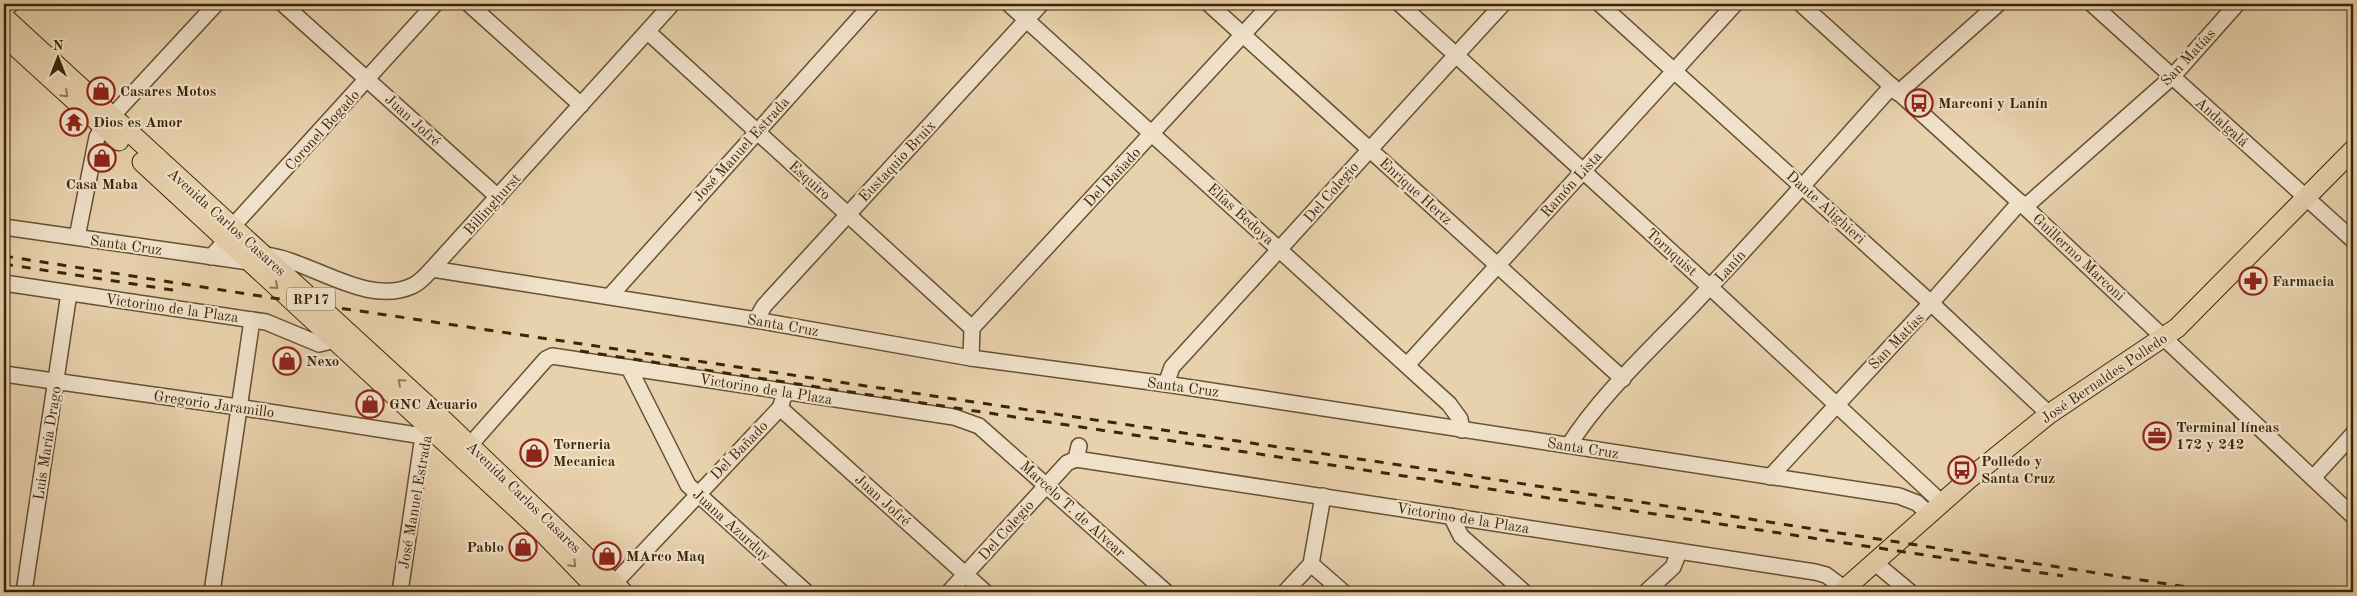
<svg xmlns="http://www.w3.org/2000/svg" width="2357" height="596" viewBox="0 0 2357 596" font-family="'Old Standard TT',serif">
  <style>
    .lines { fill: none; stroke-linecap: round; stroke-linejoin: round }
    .minor-casing { stroke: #665130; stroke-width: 18 }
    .major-casing { stroke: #3b2606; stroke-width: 21 }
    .minor { stroke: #f0e1ca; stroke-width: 15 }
    .major { stroke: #e8d1ad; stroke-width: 19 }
    .rail { stroke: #3b2606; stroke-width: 3; stroke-dasharray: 9 9; stroke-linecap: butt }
    .oneway { stroke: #927c5a }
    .labels { text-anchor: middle; stroke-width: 4.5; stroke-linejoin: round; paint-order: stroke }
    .shield { fill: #f0e1ca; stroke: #715e41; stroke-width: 1 }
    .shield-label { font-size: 14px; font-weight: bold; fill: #3b2606 }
    .street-label { font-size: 15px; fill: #3b2606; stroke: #f0e1ca }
    .poi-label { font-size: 15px; font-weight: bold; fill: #3b2606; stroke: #f0e1ca; text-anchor: start }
  </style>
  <rect width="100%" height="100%" fill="#e8d1ad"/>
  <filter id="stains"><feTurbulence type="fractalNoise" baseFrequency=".004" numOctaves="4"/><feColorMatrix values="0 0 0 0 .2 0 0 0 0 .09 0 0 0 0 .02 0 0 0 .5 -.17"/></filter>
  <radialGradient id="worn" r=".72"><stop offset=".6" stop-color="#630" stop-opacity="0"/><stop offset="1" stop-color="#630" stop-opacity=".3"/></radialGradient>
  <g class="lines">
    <!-- minor casing -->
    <g class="minor-casing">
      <g id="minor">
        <path d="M283,4L498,197"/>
        <path d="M469,4L581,105"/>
        <path d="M1009,4L1449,404L1460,419L1462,430"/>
        <path d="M1209,4L1623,379"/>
        <path d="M1400,4L1710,287L1942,503"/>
        <path d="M1600,4L1931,303L2049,414"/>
        <path d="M1801,4L2025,207L2353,516"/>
        <path d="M2092,4L2353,240"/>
        <path d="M4,11L11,4"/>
        <path d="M648,32L972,328"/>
        <path d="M1898,93L1998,4"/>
        <path d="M2025,207L2172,77L2237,4"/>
        <path d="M4,227L249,262"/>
        <path d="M77,237L97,137L103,126L216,4"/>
        <path d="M265,255C311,260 366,307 412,286C420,283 426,275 432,269L672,4"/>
        <path d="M211,257L221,246L233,226L435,4"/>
        <path d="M432,269L756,320L971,358L1166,384L1899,496L1917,503L1929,514"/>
        <path d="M4,283L266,322L319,344L336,340"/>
        <path d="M610,296L872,4"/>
        <path d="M756,320L764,306L1041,4"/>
        <path d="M971,358L972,328L1271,4"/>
        <path d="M1407,365L1735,4"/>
        <path d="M629,368L688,485L806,592"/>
        <path d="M4,374L238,407L423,436"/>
        <path d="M1166,384L1172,367C1283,246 1392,124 1503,4"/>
        <path d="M780,408L985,592"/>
        <path d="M1569,445C1603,391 1661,340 1705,292C1769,225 1830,155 1892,86"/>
        <path d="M463,453L546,359L552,356L954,417L979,426L1166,592"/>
        <path d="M1076,459L1815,572L1826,575L1845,589"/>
        <path d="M1770,477L1931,303L2020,202"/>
        <path d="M2313,478L2353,434"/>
        <path d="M1451,516L1461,536L1524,592"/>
        <path d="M1874,562L1910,592"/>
        <path d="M1311,564L1343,592"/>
        <path d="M607,591L780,408L783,399"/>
        <path d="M24,592L69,293"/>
        <path d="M212,592L252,320"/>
        <path d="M400,592L423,436L428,428"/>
        <path d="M949,592L1067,463L1076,459L1079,446"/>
        <path d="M1285,592L1311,564L1323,496"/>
        <path d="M1646,592L1673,567L1679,552"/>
      </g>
    </g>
    <!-- major casing -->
    <g class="major-casing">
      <g id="major">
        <path d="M4,17L439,416L623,592"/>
        <path d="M4,36L119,141"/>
        <path d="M142,162L540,530L600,592"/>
        <path d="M1841,592L1970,478L2049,414L2177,328L2353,150"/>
      </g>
    </g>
    <!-- minor -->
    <use href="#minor" class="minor"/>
    <!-- major -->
    <use href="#major" class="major"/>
    <!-- rail -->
    <g class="rail">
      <path d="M4,256L292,301L1447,472L2219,592"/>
      <path d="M4,264L179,291"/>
      <path d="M580,351L2063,576"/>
    </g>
  </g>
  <!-- one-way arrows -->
  <defs><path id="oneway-chevron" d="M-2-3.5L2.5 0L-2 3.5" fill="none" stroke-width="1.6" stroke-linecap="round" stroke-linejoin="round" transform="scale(1.25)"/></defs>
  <g class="oneway">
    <use href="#oneway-chevron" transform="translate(65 94) rotate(43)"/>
    <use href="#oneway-chevron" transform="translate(275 286) rotate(42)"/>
    <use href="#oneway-chevron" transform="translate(401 382) rotate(-138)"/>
    <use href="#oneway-chevron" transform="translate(573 564) rotate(46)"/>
  </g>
  <!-- icons -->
  <defs>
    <g id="shop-ring" transform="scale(1.4375)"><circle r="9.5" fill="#f0e1ca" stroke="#8f2418" stroke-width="1.5"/><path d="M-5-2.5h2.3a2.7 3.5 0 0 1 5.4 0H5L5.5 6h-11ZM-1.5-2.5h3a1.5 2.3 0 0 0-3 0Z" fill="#8f2418"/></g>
    <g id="bus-ring" transform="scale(1.4375)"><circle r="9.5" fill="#f0e1ca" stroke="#8f2418" stroke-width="1.5"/><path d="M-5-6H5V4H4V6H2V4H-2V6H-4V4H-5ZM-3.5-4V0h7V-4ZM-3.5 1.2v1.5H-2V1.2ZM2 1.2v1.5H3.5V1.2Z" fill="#8f2418"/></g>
    <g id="temple-ring" transform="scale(1.4375)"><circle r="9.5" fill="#f0e1ca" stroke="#8f2418" stroke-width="1.5"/><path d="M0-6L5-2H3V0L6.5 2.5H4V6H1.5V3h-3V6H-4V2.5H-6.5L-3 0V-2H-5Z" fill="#8f2418"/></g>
    <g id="pharmacy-ring" transform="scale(1.4375)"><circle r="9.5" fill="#f0e1ca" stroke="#8f2418" stroke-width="1.5"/><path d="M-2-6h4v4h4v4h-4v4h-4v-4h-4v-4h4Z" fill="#8f2418"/></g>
    <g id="office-ring" transform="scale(1.4375)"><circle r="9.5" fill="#f0e1ca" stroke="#8f2418" stroke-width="1.5"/><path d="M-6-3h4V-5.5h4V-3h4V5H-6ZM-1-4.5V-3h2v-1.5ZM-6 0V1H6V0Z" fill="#8f2418"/></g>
  </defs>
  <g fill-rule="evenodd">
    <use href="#shop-ring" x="101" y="91"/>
    <use href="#bus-ring" x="1919" y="103"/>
    <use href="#temple-ring" x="74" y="122"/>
    <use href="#shop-ring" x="102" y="158"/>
    <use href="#pharmacy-ring" x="2253" y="281"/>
    <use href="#shop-ring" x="287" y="361"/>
    <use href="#shop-ring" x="370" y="404"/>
    <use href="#office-ring" x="2157" y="436"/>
    <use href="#shop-ring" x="534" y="453"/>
    <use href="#bus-ring" x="1962" y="470"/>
    <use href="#shop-ring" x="523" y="547"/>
    <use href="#shop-ring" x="607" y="556"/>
  </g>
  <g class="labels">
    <!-- shield labels -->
    <rect class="shield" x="287" y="287.5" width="48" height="23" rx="4"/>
    <g class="shield-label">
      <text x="311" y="304">RP17</text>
    </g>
    <!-- street labels -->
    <g class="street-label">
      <text transform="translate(2188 57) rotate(-47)" y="5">San Matías</text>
      <text transform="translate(413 120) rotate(42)" y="5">Juan Jofré</text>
      <text transform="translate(2222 122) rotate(42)" y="5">Andalgalá</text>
      <text transform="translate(322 130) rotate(-48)" y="5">Coronel Bogado</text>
      <text transform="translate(741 149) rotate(-48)" y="5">José Manuel Estrada</text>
      <text transform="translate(897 161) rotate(-47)" y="5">Eustaquio Bruix</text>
      <text transform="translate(1112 177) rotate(-47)" y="5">Del Bañado</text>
      <text transform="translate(810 180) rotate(42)" y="5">Esquiro</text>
      <text transform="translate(1571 184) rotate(-48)" y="5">Ramón Lista</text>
      <text transform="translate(1416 191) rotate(42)" y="5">Enrique Hertz</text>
      <text transform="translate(1331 192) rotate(-49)" y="5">Del Colegio</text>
      <text transform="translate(492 204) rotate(-48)" y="5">Billinghurst</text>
      <text transform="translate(1826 207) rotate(42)" y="5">Dante Alighieri</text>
      <text transform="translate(1241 214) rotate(42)" y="5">Elías Bedoya</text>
      <text transform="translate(227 222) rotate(42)" y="5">Avenida Carlos Casares</text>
      <text transform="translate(126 245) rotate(8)" y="5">Santa Cruz</text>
      <text transform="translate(1672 252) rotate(42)" y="5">Tornquist</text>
      <text transform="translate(2079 257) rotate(43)" y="5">Guillermo Marconi</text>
      <text transform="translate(1730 266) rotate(-48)" y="5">Lanín</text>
      <text transform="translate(172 308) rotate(8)" y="5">Victorino de la Plaza</text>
      <text transform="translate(783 325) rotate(10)" y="5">Santa Cruz</text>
      <text transform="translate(1896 341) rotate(-46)" y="5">San Matías</text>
      <text transform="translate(2104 378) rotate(-34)" y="5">José Bernaldes Polledo</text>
      <text transform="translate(1183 387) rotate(8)" y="5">Santa Cruz</text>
      <text transform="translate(766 389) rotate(9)" y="5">Victorino de la Plaza</text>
      <text transform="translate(214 404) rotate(8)" y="5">Gregorio Jaramillo</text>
      <text transform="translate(47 443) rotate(-81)" y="5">Luis María Drago</text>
      <text transform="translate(1583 448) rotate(9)" y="5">Santa Cruz</text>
      <text transform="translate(739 450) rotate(-46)" y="5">Del Bañado</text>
      <text transform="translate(524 497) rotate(44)" y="5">Avenida Carlos Casares</text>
      <text transform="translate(883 500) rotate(42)" y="5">Juan Jofré</text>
      <text transform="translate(415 502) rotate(-80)" y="5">José Manuel Estrada</text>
      <text transform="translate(1073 509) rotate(42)" y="5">Marcelo T. de Alvear</text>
      <text transform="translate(1463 518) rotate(9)" y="5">Victorino de la Plaza</text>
      <text transform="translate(732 525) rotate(42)" y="5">Juana Azurduy</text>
      <text transform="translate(1006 530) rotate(-48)" y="5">Del Colegio</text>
    </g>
    <!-- poi labels -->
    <g class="poi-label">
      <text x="120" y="96">Casares Motos</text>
      <text x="1938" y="108">Marconi y Lanín</text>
      <text x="93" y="127">Dios es Amor</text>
      <text x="102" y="189" text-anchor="middle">Casa Maba</text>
      <text x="2272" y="286">Farmacia</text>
      <text x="306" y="366">Nexo</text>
      <text x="389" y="409">GNC Acuario</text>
      <text x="2176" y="432">Terminal líneas<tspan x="2176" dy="17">172 y 242</tspan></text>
      <text x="553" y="449">Torneria<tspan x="553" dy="17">Mecanica</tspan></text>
      <text x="1981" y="466">Polledo y<tspan x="1981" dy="17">Santa Cruz</tspan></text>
      <text x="504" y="552" text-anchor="end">Pablo</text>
      <text x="626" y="561">MArco Maq</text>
    </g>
  </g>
  <!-- margin -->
  <rect width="2357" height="596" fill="none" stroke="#e8d1ad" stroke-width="20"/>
  <rect x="5" y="5" width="2347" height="586" fill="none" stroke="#3b2606" stroke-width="2.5"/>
  <rect x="10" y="10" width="2337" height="576" fill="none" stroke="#3b2606"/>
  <!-- north arrow -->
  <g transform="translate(58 58)" stroke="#f0e1ca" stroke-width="4" paint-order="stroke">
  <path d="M0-4L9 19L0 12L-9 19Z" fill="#3b2606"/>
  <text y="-8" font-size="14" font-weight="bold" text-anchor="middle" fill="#3b2606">N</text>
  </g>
  <rect width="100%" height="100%" filter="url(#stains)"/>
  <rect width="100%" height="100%" fill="url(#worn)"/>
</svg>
